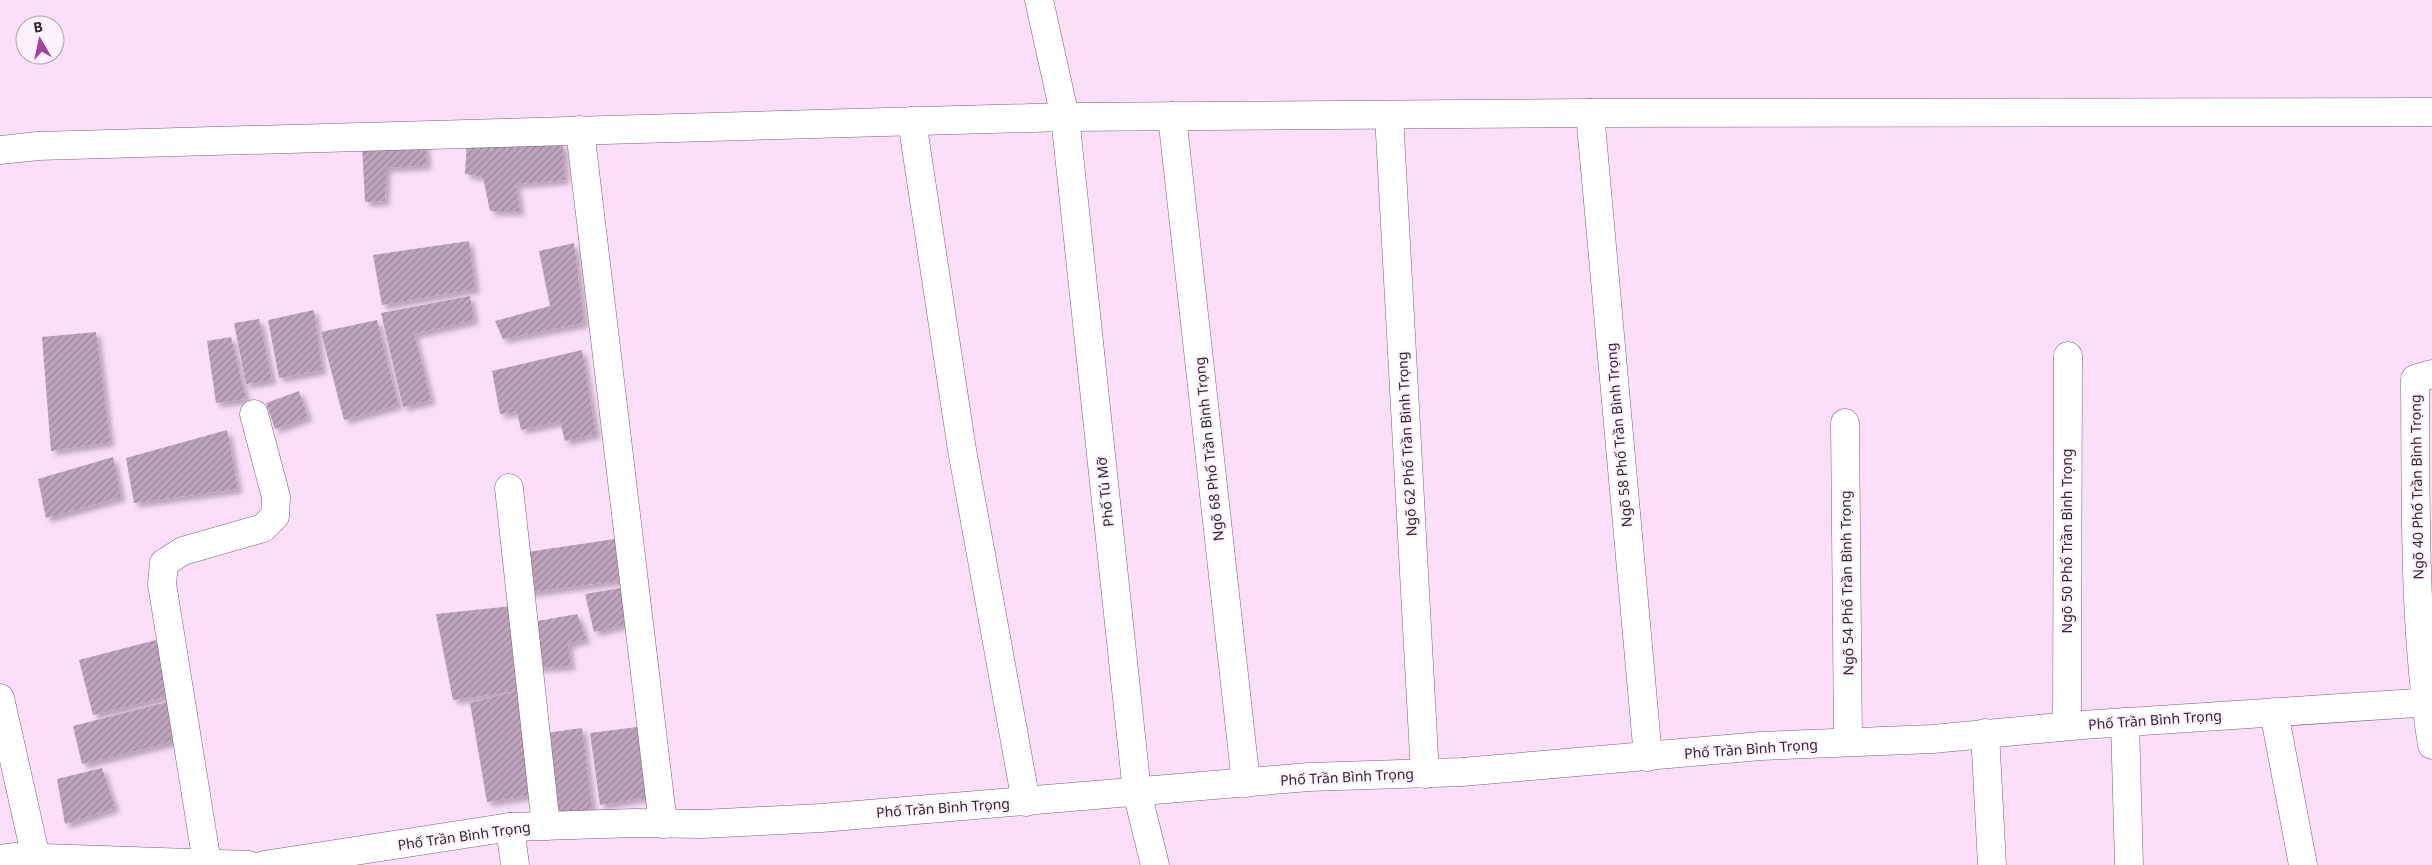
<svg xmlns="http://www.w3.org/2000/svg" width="2432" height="865" viewBox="0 0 2432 865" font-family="'Noto Sans',sans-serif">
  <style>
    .building { fill: url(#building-hatch); filter: url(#shadow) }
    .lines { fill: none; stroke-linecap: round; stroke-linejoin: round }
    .minor-casing { stroke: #786077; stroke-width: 29 }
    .major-casing { stroke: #786077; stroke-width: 29 }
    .minor { stroke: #fff; stroke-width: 28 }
    .major { stroke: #fff; stroke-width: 28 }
    .labels { text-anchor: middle; stroke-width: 4.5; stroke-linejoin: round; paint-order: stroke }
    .street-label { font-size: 14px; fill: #302630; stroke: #fef2fd }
  </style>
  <defs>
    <pattern id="building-hatch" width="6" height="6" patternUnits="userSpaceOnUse" patternTransform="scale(1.25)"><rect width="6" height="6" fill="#bea4bd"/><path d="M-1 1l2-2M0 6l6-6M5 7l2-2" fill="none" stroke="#9b859a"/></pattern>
    <filter id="shadow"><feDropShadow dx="4.5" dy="4.5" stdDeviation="2.5" flood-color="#0004"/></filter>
  </defs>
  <rect width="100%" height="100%" fill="#fbdff9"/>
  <!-- building -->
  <g class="building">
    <path d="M425,142L427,165L386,168L385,201L365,202L362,145Z"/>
    <path d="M467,142L563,144L565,180L516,184L520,211H490L483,177L465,174Z"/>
    <path d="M469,241L475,289L382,305L373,255Z"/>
    <path d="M574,243L584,323L503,339L495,321L550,306L539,251Z"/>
    <path d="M470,296L474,320L414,334L431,400L403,407L381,313Z"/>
    <path d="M314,310L322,370L279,378L268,320Z"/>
    <path d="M259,319L272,380L246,384L234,323Z"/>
    <path d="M377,320L398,405L344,420L321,332Z"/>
    <path d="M96,332L110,442L51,451L42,337Z"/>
    <path d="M231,337L246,399L216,403L207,341Z"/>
    <path d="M582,350L596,434L565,441L560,421L521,430L517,412L500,414L492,371Z"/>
    <path d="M299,391L308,417L275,429L266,403Z"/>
    <path d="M227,430L238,489L134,503L126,458Z"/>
    <path d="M113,457L121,497L46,518L38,479Z"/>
    <path d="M621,538L624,580L525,593L521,553Z"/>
    <path d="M626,587L631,623L594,632L585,594Z"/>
    <path d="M512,606L532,795L487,802L470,703L516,691L453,700L436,614Z"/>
    <path d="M577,614L586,639L568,644L571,666L536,668L532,622Z"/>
    <path d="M156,640L170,696L93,715L79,660Z"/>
    <path d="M167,702L179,740L82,764L73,726Z"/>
    <path d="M645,726L654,796L600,805L590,733Z"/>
    <path d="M582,728L593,815L557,817L545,733Z"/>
    <path d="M102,768L115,808L65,824L57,779Z"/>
  </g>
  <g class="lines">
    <!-- minor casing -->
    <g class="minor-casing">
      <g id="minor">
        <path d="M1039,0L1065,117L1137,792"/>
        <path d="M1590,113L1648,757"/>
        <path d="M1389,115L1425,774"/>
        <path d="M1172,116L1246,783"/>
        <path d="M912,121L962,450L1026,802"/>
        <path d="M580,130L663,824"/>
        <path d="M0,150L38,146L1065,117L1590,113L2432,112"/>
        <path d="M2432,374L2415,379C2416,500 2413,626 2432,745"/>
        <path d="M1845,423L1848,742"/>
        <path d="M509,488L546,826"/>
        <path d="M0,698L36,858"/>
        <path d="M2274,712L2303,865"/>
        <path d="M2125,722L2129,865"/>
        <path d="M2067,726L2068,356"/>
        <path d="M1985,733L1992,865"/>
        <path d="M510,827L515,865"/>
        <path d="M207,863L162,584L164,563L183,551L263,528L275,516L276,497L254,414"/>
      </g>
    </g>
    <!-- major casing -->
    <g class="major-casing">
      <g id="major">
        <path d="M1137,792L1155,865"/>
        <path d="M0,859L14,857L249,865"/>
        <path d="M264,865L510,827L635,823L702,824L821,818L1309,777L1462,772L1761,746L1932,739L2082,725L2432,702"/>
      </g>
    </g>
    <!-- minor -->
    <use href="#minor" class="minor"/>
    <!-- major -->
    <use href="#major" class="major"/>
  </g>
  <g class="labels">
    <!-- street labels -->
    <g class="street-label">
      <text transform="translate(1619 435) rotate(-95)" y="5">Ngõ 58 Phố Trần Bình Trọng</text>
      <text transform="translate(1407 444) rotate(-93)" y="5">Ngõ 62 Phố Trần Bình Trọng</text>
      <text transform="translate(1209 449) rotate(-96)" y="5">Ngõ 68 Phố Trần Bình Trọng</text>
      <text transform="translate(2417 487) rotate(-91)" y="5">Ngõ 40 Phố Trần Bình Trọng</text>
      <text transform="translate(1105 492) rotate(-96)" y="5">Phố Tú Mỡ</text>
      <text transform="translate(2067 541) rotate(-90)" y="5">Ngõ 50 Phố Trần Bình Trọng</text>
      <text transform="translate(1847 583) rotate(-91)" y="5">Ngõ 54 Phố Trần Bình Trọng</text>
      <text transform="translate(2155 720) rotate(-4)" y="5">Phố Trần Bình Trọng</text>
      <text transform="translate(1751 749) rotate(-4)" y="5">Phố Trần Bình Trọng</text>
      <text transform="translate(1347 777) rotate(-3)" y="5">Phố Trần Bình Trọng</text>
      <text transform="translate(943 808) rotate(-4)" y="5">Phố Trần Bình Trọng</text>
      <text transform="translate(464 836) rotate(-8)" y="5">Phố Trần Bình Trọng</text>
    </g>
  </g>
  <!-- north arrow -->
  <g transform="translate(40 40) rotate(351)"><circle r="24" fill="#fef2fd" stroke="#aca0ab"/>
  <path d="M0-4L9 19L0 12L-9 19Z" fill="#a43fa4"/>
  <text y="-8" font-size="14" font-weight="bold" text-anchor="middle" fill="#302630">B</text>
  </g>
</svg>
